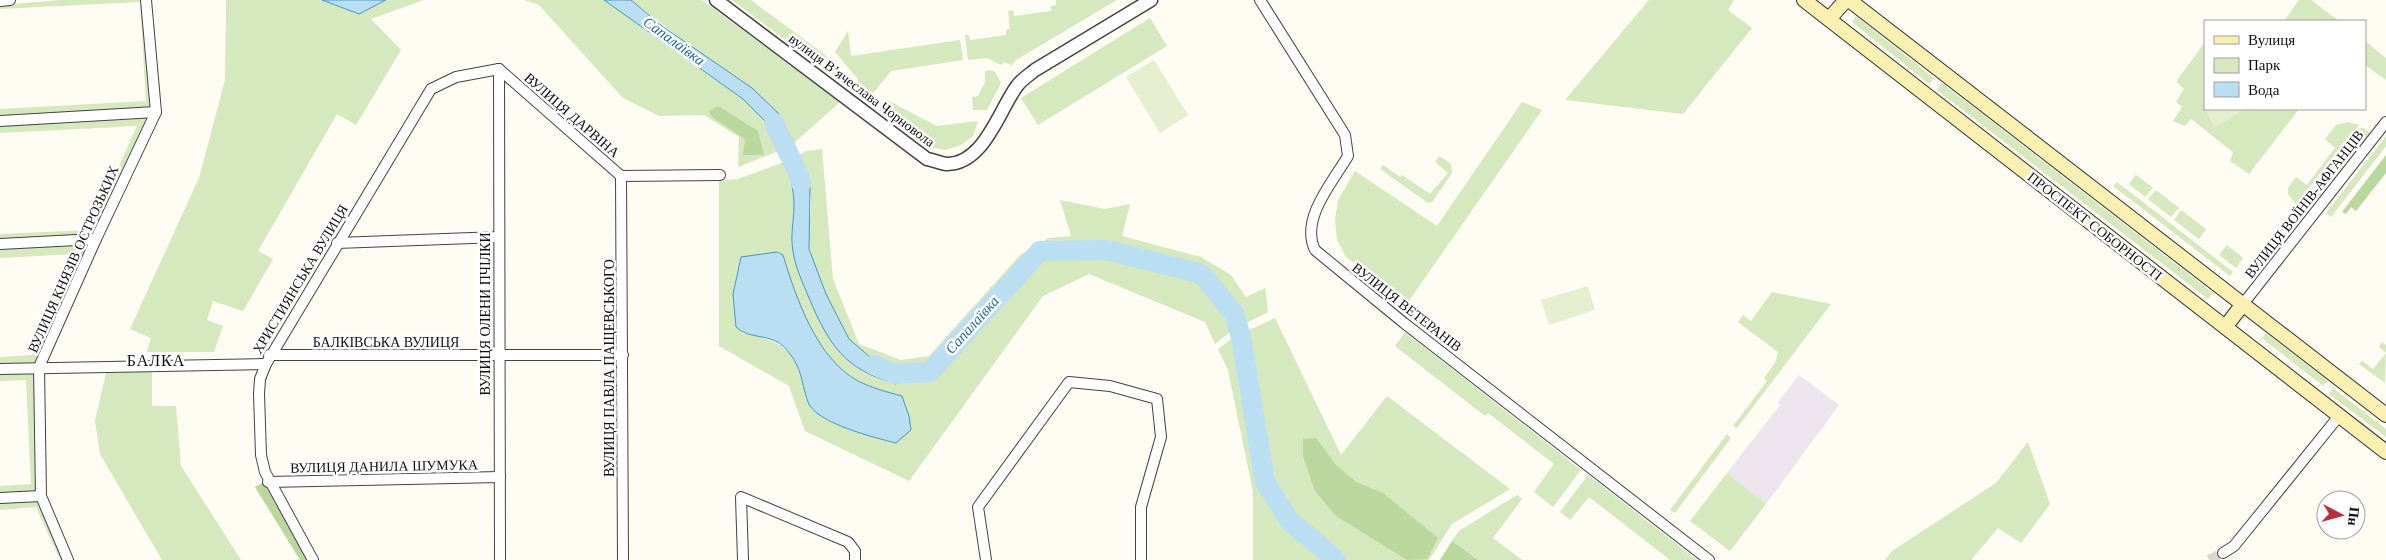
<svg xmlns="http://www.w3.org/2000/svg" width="2386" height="560" viewBox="0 0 2386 560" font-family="'Times New Roman',serif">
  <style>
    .industrial { fill: #ece5ed }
    .green { fill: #d5e8be; fill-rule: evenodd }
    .forest { fill: #bad89e }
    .pitch { fill: #e5efcf }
    .water { fill: #badff3; stroke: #4696c6 }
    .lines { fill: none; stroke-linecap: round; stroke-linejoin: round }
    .river { stroke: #badff3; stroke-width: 20 }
    .minor-tunnel { stroke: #dad9d1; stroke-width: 10; stroke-dasharray: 10 5; stroke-linecap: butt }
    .minor-casing { stroke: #434343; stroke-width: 12 }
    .tertiary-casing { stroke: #434343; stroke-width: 15 }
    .secondary-casing { stroke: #323232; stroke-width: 16 }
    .minor { stroke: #fff; stroke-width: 10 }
    .tertiary { stroke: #fff; stroke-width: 12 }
    .secondary { stroke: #faf0b2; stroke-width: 14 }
    .labels { text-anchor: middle; stroke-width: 5; stroke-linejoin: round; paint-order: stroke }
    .street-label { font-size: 14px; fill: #101010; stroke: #fff }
    .water-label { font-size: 15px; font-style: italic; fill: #1f699c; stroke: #fff }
    .quarter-label { font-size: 16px; letter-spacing: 1px; fill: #101010; stroke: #fff }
  </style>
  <rect width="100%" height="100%" fill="#fefcf3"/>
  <!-- industrial -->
  <path class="industrial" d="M1799,375L1839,405L1766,504L1727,473L1780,405L1778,402Z"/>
  <!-- green -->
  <g class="green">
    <path d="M63,0H142L151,109L0,117V109L146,101L140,2L0,9V5Z"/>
    <path d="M226,0H322L359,14L386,0H424L371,19L401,50L356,125L337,114L258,251L273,259L243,311L213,301L207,320L223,326L214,352H147L151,338L130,329L199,178L225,80Z"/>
    <path d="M524,0H604L619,9L654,37L743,99L766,122L781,150L738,167L739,137L704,115L659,116L623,98L539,5Z"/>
    <path d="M631,0H702L840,102L794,143L778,113Z"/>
    <path d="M732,0H751L825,55L847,86Z"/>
    <path d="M1056,0H1117L1016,60L1011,65L1004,62L1001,65L987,58L968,60L965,35H969L970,40L1006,35V30L1010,29L1008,11L1013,10L1014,16L1051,11V6L1056,5Z"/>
    <path d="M1649,0H1734L1728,10L1752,28L1683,114L1565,100Z"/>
    <path d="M2299,0H2311L2339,21H2284Z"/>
    <path d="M1856,16L1934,78L1929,84L1852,22Z"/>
    <path d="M1150,18L1167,46L1038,125L1021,98Z"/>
    <path d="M848,31L851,56L960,40L963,60L891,71L866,102L859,95L858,79L835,52Z"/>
    <path d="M2365,41L2386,58V80L2365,65Z"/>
    <path d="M2205,42V109H2299L2249,174L2230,161L2233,152L2191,119L2185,126L2173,121L2182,107L2176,102L2184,89L2177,82L2178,79Z"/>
    <path d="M990,70L995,72L1001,83L987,110H973L972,97L978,96L985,82V71Z"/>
    <path d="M1942,83L2213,293L2208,299L1937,90Z"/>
    <path d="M887,100L937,126L978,121L973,136L961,145L946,150L928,147L880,112L882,101Z"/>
    <path d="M1522,102L1542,110L1408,302L1346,257L1337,240L1335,219L1338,200L1355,171L1437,226Z"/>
    <path d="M149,116L92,236L0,241V234L90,230L137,126L0,133V125Z"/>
    <path d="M2348,122L2359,125L2296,204L2288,194V188L2296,177L2307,185L2335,148L2325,139L2336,125Z"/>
    <path d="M2362,127L2370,133L2307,212L2300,207Z"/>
    <path d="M2386,136V146L2331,217L2326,213Z"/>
    <path d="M822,149L833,279L859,344L901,360L929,356L1020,255L1049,238L1071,236L1060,200L1105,209L1130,204L1122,236L1201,257L1231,275L1246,297L1265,288L1268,312L1231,331L1215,344L1205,322L1089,274L1043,296L909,481L805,431L789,386L719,346V181L738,179L787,161C790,176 794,190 794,206C794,221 790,236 793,251C795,266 802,280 808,294C827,339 845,374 896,384L899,368C880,363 863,355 850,340C834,324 809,260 808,238C808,229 810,220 811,211C812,191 807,173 799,155L806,151ZM783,256C796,298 817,359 858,381C872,388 887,392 902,396L875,437C856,431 830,425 815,412C808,406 807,397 805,388C797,350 778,339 742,333C730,305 733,286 741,257Z"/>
    <path d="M1439,156L1451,164L1452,173L1432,202L1428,203L1380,169L1383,165L1400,177L1402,175L1430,194L1448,173L1435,162Z"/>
    <path d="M2136,175L2153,188L2145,197L2129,184Z"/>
    <path d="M2117,182L2233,272L2230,276L2113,186Z"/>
    <path d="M2156,190L2179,208L2171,217L2148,199Z"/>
    <path d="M2181,210L2206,229L2199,239L2174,220Z"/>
    <path d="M89,243L36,364L0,365V357L32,355L76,254L0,258V248Z"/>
    <path d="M2278,244L2281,246L2264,267L2254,259L2261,250Z"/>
    <path d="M2227,245L2243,258L2236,268L2219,255Z"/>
    <path d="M1772,292L1831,304L1737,428L1733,426L1767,381L1764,378L1775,363L1778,352L1738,322L1743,315L1751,321Z"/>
    <path d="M1275,318L1341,455L1387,396L1510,489L1452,524L1429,560H1253V492L1228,370L1218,349L1234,337Z"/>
    <path d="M1405,332L1581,470L1553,507L1534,492L1554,464L1488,413L1485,416L1395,346Z"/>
    <path d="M2266,333L2327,380L2323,386L2262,338Z"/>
    <path d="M2382,342L2386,345L2385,383L2359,364L2362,361L2373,369L2386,353L2379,347Z"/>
    <path d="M35,371L37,492L0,495V486L31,484L26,380L0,381V373Z"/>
    <path d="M152,371V406H176L181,466L241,560H162L100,454L95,421L106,373Z"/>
    <path d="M2333,388L2386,429V437L2329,394Z"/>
    <path d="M1727,434L1731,438L1675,513L1670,510Z"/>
    <path d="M2028,442L2050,504L2021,543L1998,528L1971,560H1885L1892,551L1996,483Z"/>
    <path d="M1727,473L1766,504L1730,551L1690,521Z"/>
    <path d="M1588,475L1697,560H1670L1589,497L1570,520L1560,512Z"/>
    <path d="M1517,495L1522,499L1493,538L1522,560H1478L1452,541L1459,531Z"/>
    <path d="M38,499L63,560H60L36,507L0,510V501Z"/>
  </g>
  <!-- forest -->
  <g class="forest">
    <path d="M718,106L758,131L764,155H743L745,139L712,117L709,111Z"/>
    <path d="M2386,155V173L2356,211L2351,207L2346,214L2342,212Z"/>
    <path d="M1316,438L1336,465L1356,482L1383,493L1438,538L1427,559L1407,560L1336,516L1315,491L1303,456V439Z"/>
    <path d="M264,482L308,560H300L255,487Z"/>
    <path d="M1452,541L1478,560H1440Z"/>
  </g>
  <!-- pitch -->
  <g class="pitch">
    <path d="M1154,60L1188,115L1160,133L1126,77Z"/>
    <path d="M2205,109H2245L2214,128Z"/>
    <path d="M1588,286L1595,310L1549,325L1541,300Z"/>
  </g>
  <!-- water -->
  <g class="water">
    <path d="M322,0H386L359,14Z"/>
    <path d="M604,0H631L662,26L752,88L778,113L794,143L781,150L766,122L743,99Z"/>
    <path d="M799,155L806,170L810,188L809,249L826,294L849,339L870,357L900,368L896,384C845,370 829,345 809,298C803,283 795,267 793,251C790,235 794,221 794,206C794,190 790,176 787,161Z"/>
    <path d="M777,252L783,255C796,298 817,359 858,381C872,388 887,392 902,396L909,416L911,430L896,443C876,438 815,423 808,402C800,379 803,367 784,347C771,333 749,340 736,327L733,294L741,257Z"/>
  </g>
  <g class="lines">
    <!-- river -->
    <g class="river">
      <path d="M774,123L799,175L801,183"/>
      <path d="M874,365L893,374L930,372L1040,251L1107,250L1202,274L1234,314L1241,337L1265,482L1290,521L1336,560"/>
    </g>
    <!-- minor-tunnel -->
    <path class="minor-tunnel" d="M2209,560L2223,553"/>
    <!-- minor casing -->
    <g class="minor-casing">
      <g id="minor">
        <path d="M1260,0L1345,135L1348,156C1332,183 1300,219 1315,250L1404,323L1709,560"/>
        <path d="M0,1L10,0"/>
        <path d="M499,69L500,560"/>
        <path d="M499,69L621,176L720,175"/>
        <path d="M0,121L156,112"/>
        <path d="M621,176L623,560"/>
        <path d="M337,243L499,237"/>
        <path d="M0,244L96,239"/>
        <path d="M2243,304L2386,122"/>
        <path d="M269,355H623"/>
        <path d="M0,369L266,364"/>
        <path d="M268,482L500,477"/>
        <path d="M0,498L41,496"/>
        <path d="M2223,553L2234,546L2339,416"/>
        <path d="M68,560L41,496L39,367L96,239L156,112L146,0"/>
        <path d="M313,560L265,472L261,455L259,394L260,379L266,364L431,89L456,77L499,69"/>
        <path d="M743,560L741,497L848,542L855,551V560"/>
        <path d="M986,560L978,507L1069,382L1110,386L1157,399L1161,437L1141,507V560"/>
      </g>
    </g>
    <!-- tertiary casing -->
    <g class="tertiary-casing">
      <path id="tertiary" d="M716,0L927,159C933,160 940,163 946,164C984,165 999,110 1017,86C1021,80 1029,75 1035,70L1151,0"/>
    </g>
    <!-- secondary casing -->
    <g class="secondary-casing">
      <g id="secondary">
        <path d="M1804,0L2386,452"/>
        <path d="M1849,0L2386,415"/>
        <path d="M1829,19L1846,0"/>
        <path d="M2226,326L2243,304"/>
      </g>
    </g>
    <!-- minor -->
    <use href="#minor" class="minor"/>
    <!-- tertiary -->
    <use href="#tertiary" class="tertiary"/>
    <!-- secondary -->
    <use href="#secondary" class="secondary"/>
  </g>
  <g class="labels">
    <!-- street labels -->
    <g class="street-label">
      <text transform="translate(862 90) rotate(37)" y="5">вулиця Вʼячеслава Чорновола</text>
      <text transform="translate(572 115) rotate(41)" y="5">ВУЛИЦЯ ДАРВІНА</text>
      <text transform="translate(2304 204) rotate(-52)" y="5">ВУЛИЦЯ ВОЇНІВ-АФГАНЦІВ</text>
      <text transform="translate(2095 226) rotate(38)" y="5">ПРОСПЕКТ СОБОРНОСТІ</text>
      <text transform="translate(73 259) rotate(-66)" y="5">ВУЛИЦЯ КНЯЗІВ ОСТРОЗЬКИХ</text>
      <text transform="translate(300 279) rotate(-59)" y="5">ХРИСТИЯНСЬКА ВУЛИЦЯ</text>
      <text transform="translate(1407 307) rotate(38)" y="5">ВУЛИЦЯ ВЕТЕРАНІВ</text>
      <text transform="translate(485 314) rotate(-90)" y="5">ВУЛИЦЯ ОЛЕНИ ПЧІЛКИ</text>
      <text x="386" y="347">БАЛКІВСЬКА ВУЛИЦЯ</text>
      <text transform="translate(609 368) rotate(-90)" y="5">ВУЛИЦЯ ПАВЛА ПАЩЕВСЬКОГО</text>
      <text transform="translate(384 466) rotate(-1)" y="5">ВУЛИЦЯ ДАНИЛА ШУМУКА</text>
    </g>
    <!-- water labels -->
    <g class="water-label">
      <text transform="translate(674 41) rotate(36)" y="5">Сапалаївка</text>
      <text transform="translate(972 325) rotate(-48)" y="5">Сапалаївка</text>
    </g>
    <!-- quarter labels -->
    <g class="quarter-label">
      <text x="156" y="366">БАЛКА</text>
    </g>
  </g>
  <!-- legend -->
  <rect x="2204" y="20" width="162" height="90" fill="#ffffff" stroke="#9f9f9f"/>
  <rect x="2214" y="36" width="25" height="8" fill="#faf0b2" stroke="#9f9f9f"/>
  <text x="2248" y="45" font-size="15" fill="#101010">Вулиця</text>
  <rect x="2214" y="58" width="25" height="15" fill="#d5e8be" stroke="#9f9f9f"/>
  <text x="2248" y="70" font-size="15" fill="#101010">Парк</text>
  <rect x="2214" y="82" width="25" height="15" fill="#badff3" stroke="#9f9f9f"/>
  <text x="2248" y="95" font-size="15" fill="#101010">Вода</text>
  <!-- north arrow -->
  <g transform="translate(2341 515) rotate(96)"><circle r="24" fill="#ffffff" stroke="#9f9f9f"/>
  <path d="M0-4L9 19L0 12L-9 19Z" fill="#b92f39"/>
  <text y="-8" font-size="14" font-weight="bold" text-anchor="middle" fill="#101010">Пн</text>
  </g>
</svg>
